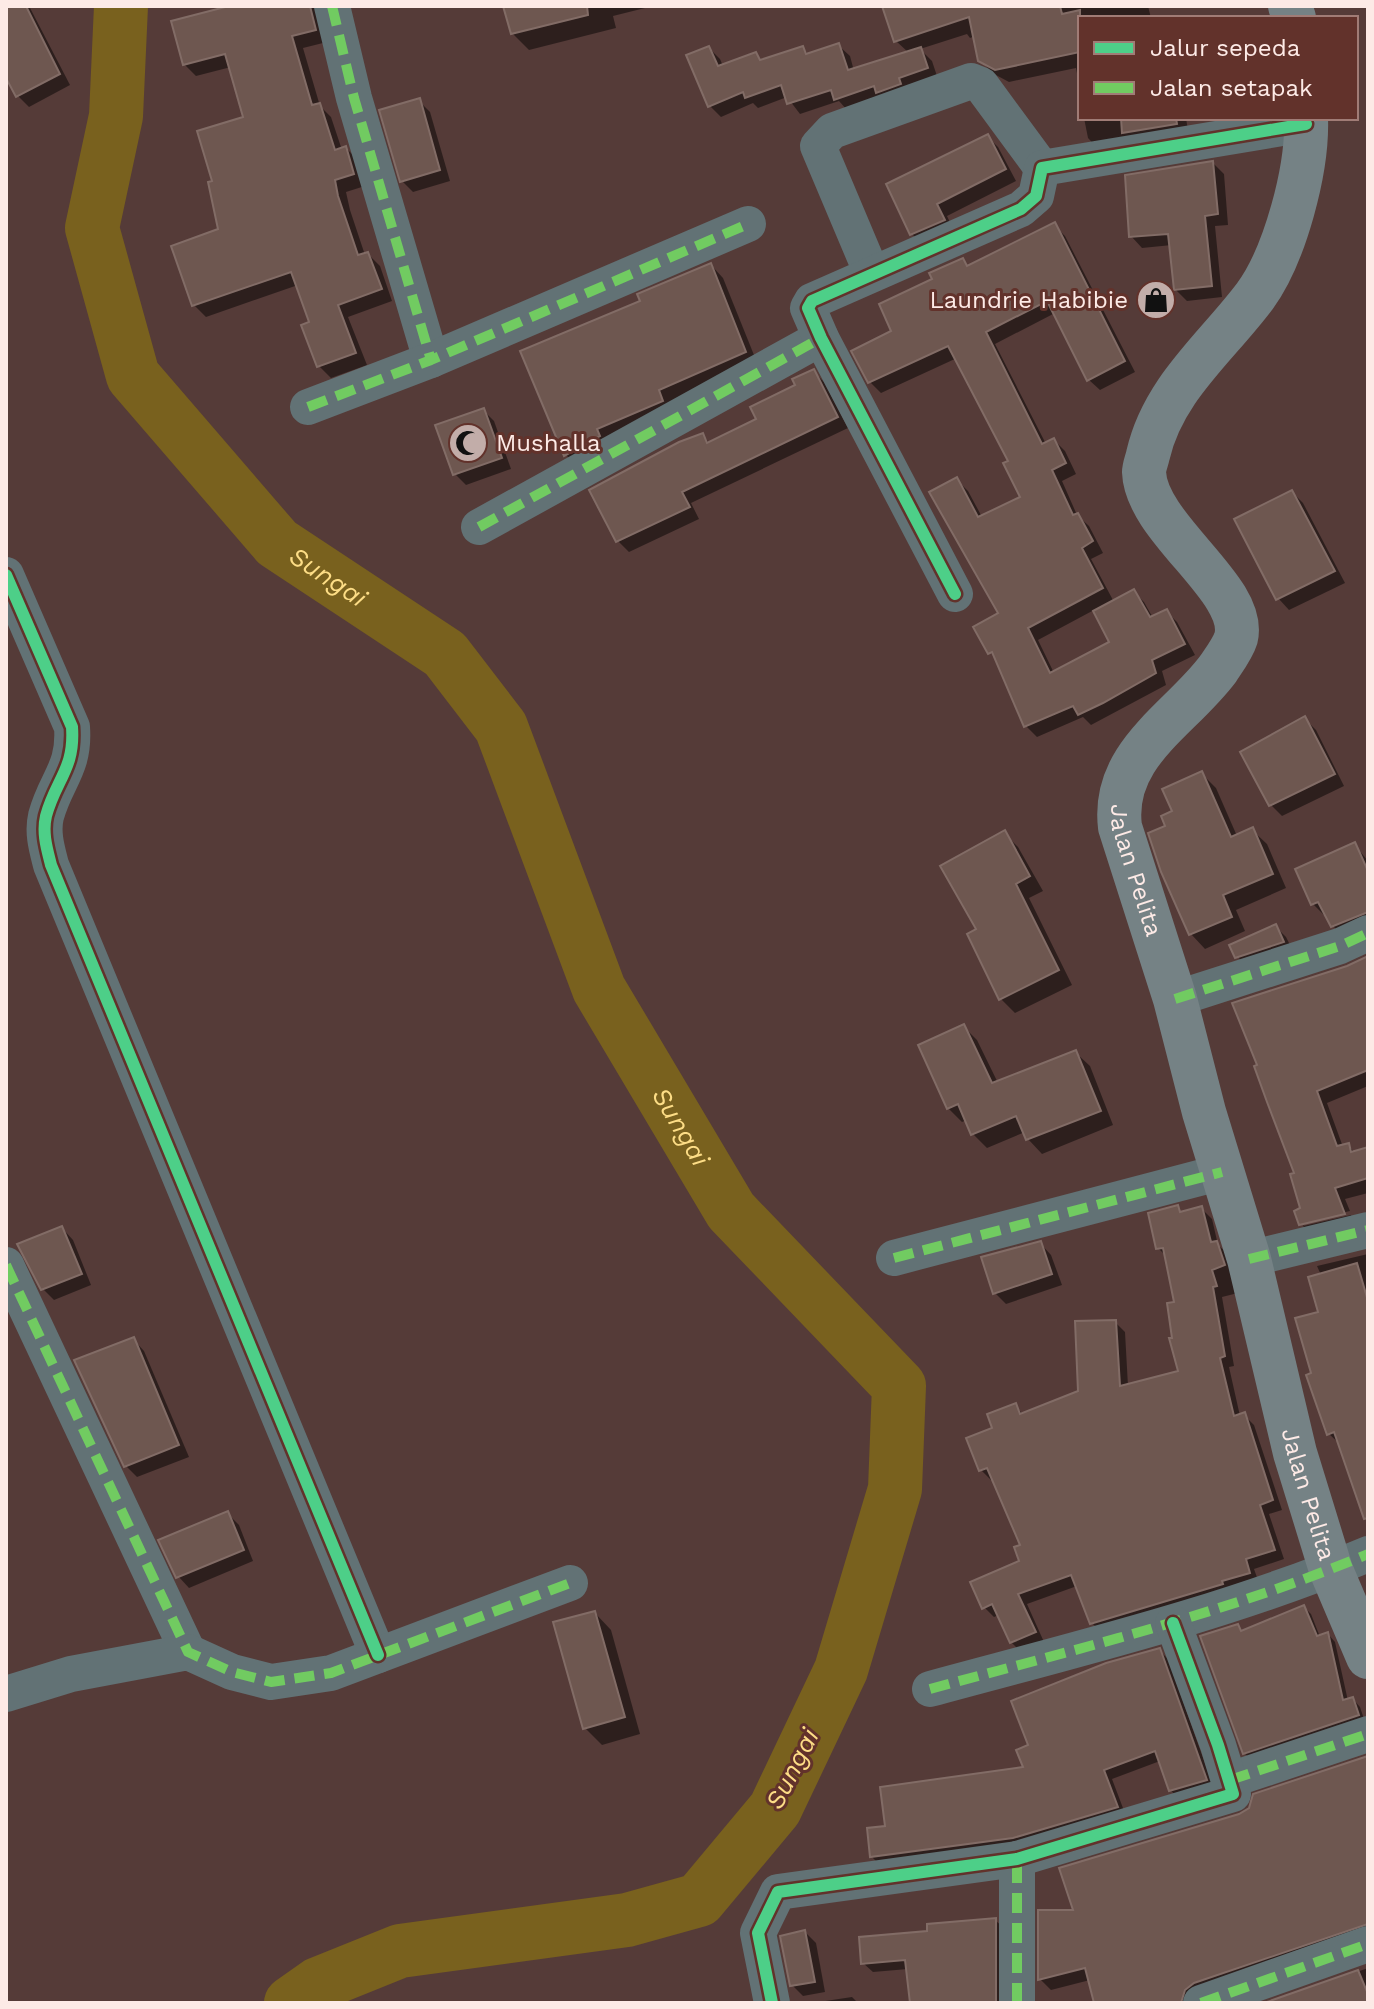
<svg xmlns="http://www.w3.org/2000/svg" width="1374" height="2009" viewBox="0 0 1374 2009" font-family="'Work Sans',sans-serif">
  <style>
    .shadow { fill: #0007; fill-rule: evenodd }
    .lines { fill: none; stroke-linecap: round; stroke-linejoin: round }
    .river { stroke: #79611e; stroke-width: 54 }
    .building { fill: #6e5750; stroke: #826c66; stroke-width: 2 }
    .street { stroke: #627275; stroke-width: 36 }
    .highway { stroke: #758285; stroke-width: 44 }
    .quiet { stroke: #71cb61; stroke-width: 10; stroke-dasharray: 20 10; stroke-linecap: butt }
    .cycleway-casing { stroke: #62322b; stroke-width: 17 }
    .cycleway { stroke: #4dcf88; stroke-width: 12 }
    .labels { text-anchor: middle; stroke-width: 6; stroke-linejoin: round; paint-order: stroke }
    .poi-label { font-size: 24px; fill: #fdeae6; stroke: #62322b; text-anchor: end }
    .street-label { font-size: 24px; fill: #fdeae6; stroke: #62322b }
    .water-label { font-size: 26px; font-style: italic; fill: #fddd86; stroke: #62322b }
  </style>
  <rect width="100%" height="100%" fill="#553b38"/>
  <!-- shadow -->
  <g class="shadow">
    <path d="M6,6H29L70,85L29,107L18,96L6,73Z"/>
    <path d="M237,6H318L327,42L303,48L320,106L331,117L342,150L346,148L358,160L365,186L346,192L350,210L365,255L368,254L380,266L392,301L348,317L367,365L331,378L319,366L312,323L298,285L206,317L194,305L220,231L214,182L246,118L231,67L196,76L184,64Z"/>
    <path d="M505,6H653L613,16L616,28L529,50L512,33Z"/>
    <path d="M884,6H1148L1151,18H1080V90L1076,68L1009,82L994,74L980,60L975,36L970,38L967,34L920,49L932,61L938,79L847,110L839,101L800,114L787,97L758,108L753,103L721,117L710,106L709,48L720,59L723,66L756,54L763,61L802,48L809,55L838,45L850,56L854,71L909,53L896,41Z"/>
    <path d="M419,101L430,112L450,181L413,192L402,181Z"/>
    <path d="M1084,118H1186L1189,137L1100,151L1088,138Z"/>
    <path d="M987,136L998,147L1016,181L947,216L954,231L923,245L912,234Z"/>
    <path d="M1213,163L1224,174L1228,225L1215,226L1222,297L1187,301L1176,290L1172,245L1142,248L1131,236Z"/>
    <path d="M1054,225L1065,236L1135,372L1100,390L1089,380L1055,313L995,344L1046,444L1054,440L1065,451L1076,474L1062,481L1077,515L1089,526L1103,553L1091,559L1114,602L1133,591L1144,602L1153,618L1166,611L1177,622L1195,655L1162,671L1166,685L1091,725L1083,717L1037,737L1026,726L998,660L990,652L1001,614L957,480L968,491L982,517L1023,498L1011,462L957,358L881,393L870,382L894,332L934,280L962,260L969,267ZM1094,610L1112,643L1054,673L1038,640Z"/>
    <path d="M711,265L723,278L758,365L579,468L566,455Z"/>
    <path d="M813,371L824,382L848,428L691,503L699,519L629,552L618,541L702,436L710,443L758,420Z"/>
    <path d="M483,410L494,421L511,469L466,485L455,474Z"/>
    <path d="M1292,492L1303,503L1345,583L1289,610L1278,598Z"/>
    <path d="M1305,719L1316,730L1344,786L1282,816L1271,805L1243,752Z"/>
    <path d="M1202,774L1216,788L1237,836L1252,830L1267,844L1286,888L1236,910L1245,931L1205,949L1191,934L1163,871L1168,827L1174,812Z"/>
    <path d="M1004,833L1018,847L1043,891L1029,898L1072,985L1015,1013L1001,999L979,930Z"/>
    <path d="M1354,844L1368,861V927L1344,937L1333,926L1327,914L1324,915L1313,904Z"/>
    <path d="M1275,926L1286,937L1294,953L1248,968L1237,956Z"/>
    <path d="M1368,958V1086L1327,1103L1343,1147L1348,1145L1355,1153L1368,1149V1193L1345,1199L1350,1211L1307,1221L1303,1226L1297,1174L1268,1101L1347,968Z"/>
    <path d="M963,1026L977,1040L998,1083L1075,1052L1090,1066L1113,1125L1042,1154L1028,1139L1025,1132L987,1148L973,1134L967,1120L962,1122L948,1108Z"/>
    <path d="M1177,1207L1183,1213L1202,1209L1212,1219L1218,1245L1227,1253L1238,1293L1222,1297L1234,1366L1229,1367L1240,1416L1244,1415L1254,1425L1282,1510L1269,1514L1284,1559L1254,1569L1259,1583L1102,1633L1092,1623L1077,1586L1027,1604L1044,1642L1021,1652L1011,1642L999,1615L994,1617L984,1607L1022,1562L1023,1546L993,1479L991,1480L981,1470L994,1429L1015,1406L1024,1415L1080,1392L1115,1322L1125,1332L1128,1386L1181,1372L1174,1339L1176,1304L1166,1256L1158,1248Z"/>
    <path d="M1351,1215L1355,1226L1313,1236L1303,1226Z"/>
    <path d="M62,1228L73,1240L91,1285L54,1300L43,1289Z"/>
    <path d="M1040,1243L1051,1255L1062,1285L1006,1304L995,1293Z"/>
    <path d="M1368,1254V1521L1342,1446L1329,1434L1313,1374L1320,1313L1321,1275L1317,1266Z"/>
    <path d="M133,1339L144,1351L189,1457L137,1477L126,1466Z"/>
    <path d="M228,1514L239,1525L253,1561L189,1588L178,1576Z"/>
    <path d="M1304,1607L1311,1614L1320,1637L1328,1634L1335,1642L1348,1701L1353,1699L1360,1707L1365,1722L1252,1760L1244,1753L1238,1626L1243,1632Z"/>
    <path d="M595,1613L611,1630L640,1734L602,1745L585,1728Z"/>
    <path d="M1159,1650L1168,1659L1214,1789L1180,1799L1170,1790L1160,1761L1112,1779L1126,1816L1022,1847L881,1866L872,1857L887,1828L1026,1768L1031,1746Z"/>
    <path d="M1368,1758V1936L1195,2003H1096L1090,1980L1051,1990L1040,1979L1075,1912L1240,1816Z"/>
    <path d="M995,1920L1005,1929L1006,2003H912L908,1969L873,1972L863,1963L930,1932Z"/>
    <path d="M805,1932L816,1943L825,1992L803,1996L792,1985Z"/>
    <path d="M1368,1968V1989L1347,1997L1349,2003H1270Z"/>
    <path d="M852,1997L858,2003H812Z"/>
  </g>
  <g class="lines">
    <!-- river -->
    <path class="river" id="s1" d="M121,6L116,116L92,228L133,376L277,543L445,654L501,727L599,989L731,1211L899,1386L895,1489L841,1670L775,1809L699,1900L627,1920L400,1951L318,1984L291,2003"/>
  </g>
  <!-- building -->
  <g class="building">
    <path d="M6,6H26L60,74L16,97L6,78Z"/>
    <path d="M229,6H310L316,30L292,36L312,105L320,103L335,150L346,146L354,174L335,180L338,196L358,255L368,252L382,289L338,305L356,353L317,367L301,325L309,322L291,272L192,306L171,246L218,229L208,182L212,181L197,131L243,117L225,54L183,65L171,21Z"/>
    <path d="M503,6H587L588,15L511,34Z"/>
    <path d="M882,6H1060L1062,14L1080,10V52L995,70L978,61L969,17L894,42Z"/>
    <path d="M839,43L848,70L921,47L928,68L899,78L901,84L876,93L874,86L834,100L831,90L787,104L781,85L745,98L743,92L708,107L686,55L709,46L718,66L756,52L760,60L803,46L806,54Z"/>
    <path d="M420,98L440,170L400,182L379,110Z"/>
    <path d="M1121,118H1176L1177,124L1122,133Z"/>
    <path d="M988,134L1006,169L937,204L945,220L910,235L886,184Z"/>
    <path d="M1213,161L1218,214L1205,216L1212,286L1174,290L1168,234L1129,237L1125,175Z"/>
    <path d="M1055,222L1125,361L1087,381L1047,301L986,332L1042,444L1054,438L1066,463L1052,470L1073,515L1078,513L1093,541L1082,548L1103,588L1028,628L1050,673L1109,642L1093,611L1134,589L1150,617L1167,609L1185,644L1152,660L1156,673L1103,703L1078,715L1073,706L1024,727L992,652L988,654L973,627L998,613L929,492L957,477L978,517L1020,497L1003,463L1008,461L948,346L868,383L851,351L891,331L879,304L932,279L929,273L963,258L967,266Z"/>
    <path d="M711,263L746,352L659,390L663,401L597,429L600,436L564,456L520,351L640,301L637,294Z"/>
    <path d="M814,369L838,417L682,492L690,507L616,542L589,490L679,442L703,433L707,443L756,419L750,407L795,385L792,379Z"/>
    <path d="M484,408L502,458L453,475L435,425Z"/>
    <path d="M1292,490L1335,571L1276,600L1234,519Z"/>
    <path d="M1305,716L1335,774L1269,806L1240,752Z"/>
    <path d="M1202,771L1231,837L1253,827L1273,874L1223,895L1232,917L1189,935L1161,872L1148,833L1165,826L1161,816L1172,811L1162,789Z"/>
    <path d="M1005,830L1030,876L1016,884L1059,970L999,1000L967,934L976,929L940,866Z"/>
    <path d="M1355,842L1368,871V912L1331,927L1318,902L1311,905L1295,869Z"/>
    <path d="M1276,924L1284,942L1235,958L1229,945Z"/>
    <path d="M1368,956V1070L1317,1091L1337,1146L1349,1143L1351,1152L1368,1147V1178L1335,1188L1345,1214L1299,1225L1294,1211L1300,1208L1290,1174L1294,1173L1267,1102L1254,1066L1257,1065L1232,1003L1347,966Z"/>
    <path d="M964,1024L992,1083L1076,1050L1101,1111L1026,1140L1016,1116L971,1135L958,1104L947,1109L918,1045Z"/>
    <path d="M1178,1205L1180,1212L1202,1206L1211,1242L1217,1241L1225,1265L1212,1270L1217,1286L1213,1287L1225,1356L1220,1358L1234,1416L1245,1412L1273,1500L1260,1505L1275,1550L1246,1559L1250,1573L1222,1581L1223,1584L1090,1624L1071,1575L1018,1594L1036,1632L1010,1643L992,1604L982,1609L970,1582L1019,1561L1014,1547L1020,1545L987,1468L979,1471L966,1438L992,1428L987,1414L1016,1403L1020,1414L1078,1391L1075,1321L1116,1320L1120,1386L1178,1371L1169,1338H1172L1167,1303L1174,1302L1163,1248L1156,1249L1148,1213Z"/>
    <path d="M62,1226L82,1274L41,1290L17,1244Z"/>
    <path d="M1041,1241L1052,1274L993,1294L981,1257Z"/>
    <path d="M1357,1263L1368,1301V1518L1364,1519L1334,1432L1327,1435L1306,1375L1311,1373L1295,1318L1318,1312L1308,1277Z"/>
    <path d="M134,1337L179,1445L124,1467L74,1360Z"/>
    <path d="M228,1511L244,1550L176,1578L158,1540Z"/>
    <path d="M1304,1605L1317,1636L1328,1632L1343,1700L1353,1697L1359,1715L1243,1754L1200,1636L1238,1624L1241,1631Z"/>
    <path d="M595,1611L625,1717L583,1729L553,1622Z"/>
    <path d="M1160,1648L1207,1780L1169,1791L1155,1751L1104,1770L1118,1807L1013,1838L870,1857L867,1828L885,1826L880,1787L1023,1767L1016,1750L1028,1745L1011,1701L1106,1663Z"/>
    <path d="M1368,1756V1924L1194,1983L1185,1990L1181,2003H1094L1085,1968L1038,1980V1910H1073L1059,1868L1239,1814L1249,1808L1253,1794Z"/>
    <path d="M996,1918V2003H910L905,1960L861,1964L859,1937L927,1931V1924Z"/>
    <path d="M805,1930L815,1982L790,1986L780,1936Z"/>
    <path d="M1358,1970L1368,1994V2003H1264Z"/>
  </g>
  <g class="lines">
    <!-- street -->
    <g class="street">
      <path d="M332,6L354,98L431,360"/>
      <path d="M872,274L818,146L832,131L971,81L981,85L1042,168"/>
      <path d="M308,407L431,360L748,224"/>
      <path d="M479,527L821,338"/>
      <path d="M6,575L72,727C75,769 56,779 46,816C42,833 47,849 51,865L378,1655"/>
      <path d="M955,594L821,338L808,308L812,301L1021,209L1036,196L1042,168L1306,124"/>
      <path d="M1175,999L1340,946L1368,933"/>
      <path d="M894,1258L1222,1172"/>
      <path d="M1249,1259L1368,1230"/>
      <path d="M6,1265L188,1652"/>
      <path d="M930,1689C1077,1649 1227,1613 1368,1554"/>
      <path d="M6,1694L71,1674L188,1652L232,1672L271,1682L331,1673L570,1583"/>
      <path d="M1230,1780L1368,1734"/>
      <path d="M772,2003L758,1933L778,1892L1017,1859L1233,1794L1218,1745L1173,1623"/>
      <path d="M1017,2003V1859"/>
      <path d="M1201,2003L1368,1944"/>
    </g>
    <!-- highway -->
    <g class="highway">
      <path d="M1290,6L1294,18"/>
      <path id="s2" d="M1306,118C1308,169 1285,255 1255,296C1216,348 1163,389 1148,455C1147,460 1144,467 1144,472C1146,529 1248,589 1236,638C1233,648 1224,660 1218,669C1180,720 1111,754 1120,827L1175,999L1204,1112L1249,1259L1295,1453L1331,1570L1368,1657"/>
    </g>
    <!-- quiet -->
    <g class="quiet">
      <path d="M332,6L354,98L431,360"/>
      <path d="M308,407L431,360L748,224"/>
      <path d="M479,527L821,338"/>
      <path d="M1175,999L1340,946L1368,933"/>
      <path d="M894,1258L1222,1172"/>
      <path d="M1249,1259L1368,1230"/>
      <path d="M6,1265L188,1652L232,1672L271,1682L331,1673L570,1583"/>
      <path d="M930,1689C1077,1649 1227,1613 1368,1554"/>
      <path d="M1230,1780L1368,1734"/>
      <path d="M1017,2003V1859"/>
      <path d="M1201,2003L1368,1944"/>
    </g>
    <!-- cycleway casing -->
    <g class="cycleway-casing">
      <g id="cycleway">
        <path d="M6,575L72,727C75,769 56,779 46,816C42,833 47,849 51,865L378,1655"/>
        <path d="M955,594L821,338L808,308L812,301L1021,209L1036,196L1042,168L1306,124"/>
        <path d="M772,2003L758,1933L778,1892L1017,1859L1233,1794L1218,1745L1173,1623"/>
      </g>
    </g>
    <!-- cycleway -->
    <use href="#cycleway" class="cycleway"/>
  </g>
  <!-- icons -->
  <defs>
    <g id="shop-disc" transform="scale(2)"><circle r="9.5" fill="#c2ada9" stroke="#62322b"/><path d="M-5-2.5h2.3a2.7 3.5 0 0 1 5.4 0H5L5.5 6h-11ZM-1.5-2.5h3a1.5 2.3 0 0 0-3 0Z" fill="#111"/></g>
    <g id="mosque-disc" transform="scale(2)"><circle r="9.5" fill="#c2ada9" stroke="#62322b"/><path d="M3.5-4.9A6 6 0 1 0 3.5 4.9A5 5 0 1 1 3.5-4.9Z" fill="#111"/></g>
  </defs>
  <g fill-rule="evenodd">
    <use href="#shop-disc" x="1156" y="300"/>
    <use href="#mosque-disc" x="468" y="443"/>
  </g>
  <g class="labels">
    <!-- poi labels -->
    <g class="poi-label">
      <text x="1128" y="308">Laundrie Habibie</text>
      <text x="496" y="451" text-anchor="start">Mushalla</text>
    </g>
    <!-- street labels -->
    <g class="street-label">
      <text dy="8" stroke="none"><textPath href="#s2" startOffset="868">Jalan Pelita</textPath></text>
      <text dy="8" stroke="none"><textPath href="#s2" startOffset="1516">Jalan Pelita</textPath></text>
    </g>
    <!-- water labels -->
    <g class="water-label">
      <text dy="9" stroke="none"><textPath href="#s1" startOffset="660">Sungai</textPath></text>
      <text dy="9" stroke="none"><textPath href="#s1" startOffset="1332">Sungai</textPath></text>
      <text transform="translate(792 1769) rotate(-63)" y="9">Sungai</text>
    </g>
  </g>
  <!-- border -->
  <rect width="1374" height="2009" fill="none" stroke="#fdeae6" stroke-width="16"/>
  <!-- legend -->
  <rect x="1078" y="16" width="280" height="104" fill="#62322b" stroke="#a07c76" stroke-width="2"/>
  <rect x="1094" y="42" width="40" height="12" fill="#4dcf88" stroke="#a07c76" stroke-width="2"/>
  <text x="1150" y="56" font-size="24" fill="#fdeae6">Jalur sepeda</text>
  <rect x="1094" y="82" width="40" height="12" fill="#71cb61" stroke="#a07c76" stroke-width="2"/>
  <text x="1150" y="96" font-size="24" fill="#fdeae6">Jalan setapak</text>
</svg>
